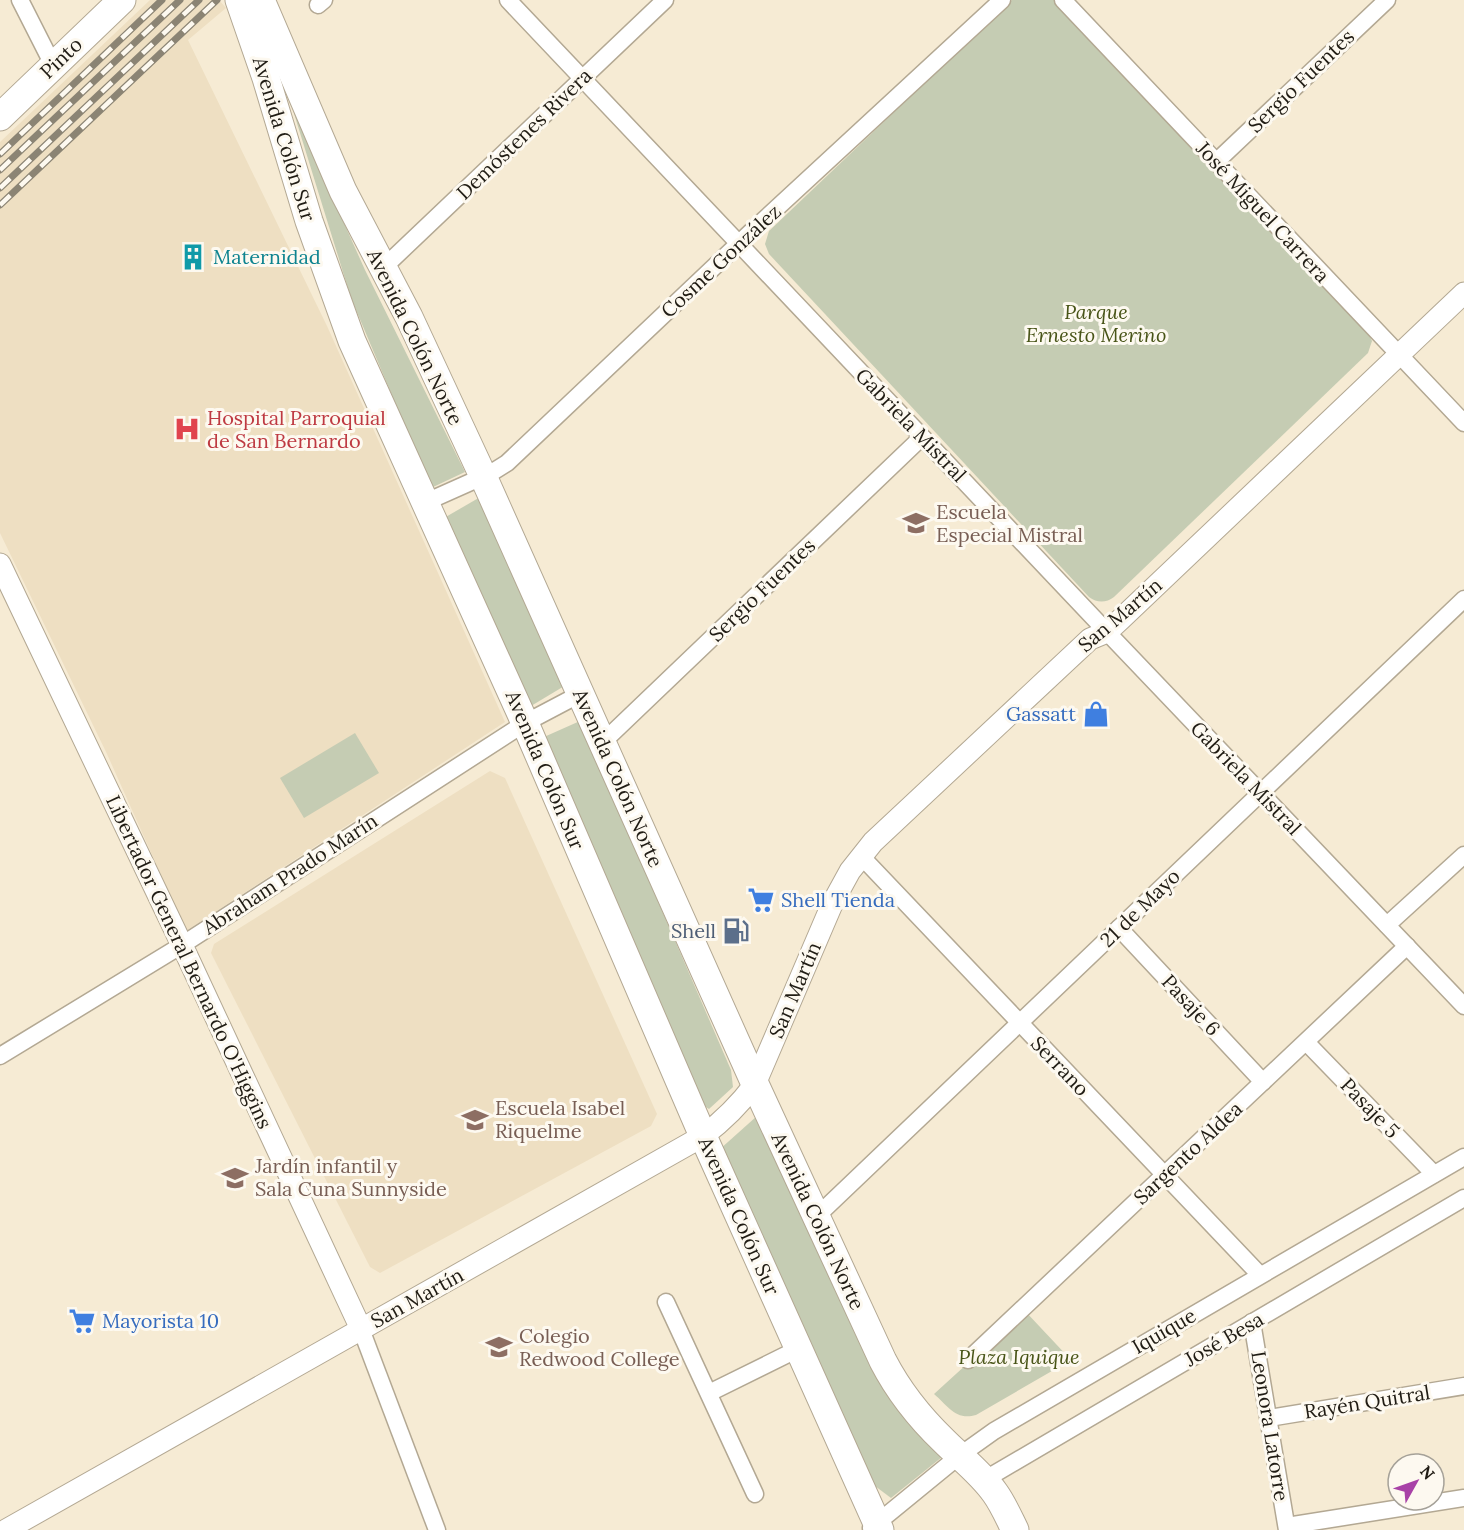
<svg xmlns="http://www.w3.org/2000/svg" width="1464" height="1530" viewBox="0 0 1464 1530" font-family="Lora,serif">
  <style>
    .built { fill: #eedfc2 }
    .green { fill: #c5ccb3 }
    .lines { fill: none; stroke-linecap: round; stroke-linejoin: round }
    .minor-casing { stroke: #b3a893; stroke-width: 19 }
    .tertiary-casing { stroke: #b3a893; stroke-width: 23 }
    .primary-casing { stroke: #b3a893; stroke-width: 29 }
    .minor { stroke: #fff; stroke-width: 16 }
    .tertiary { stroke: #fff; stroke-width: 21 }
    .primary { stroke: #fff; stroke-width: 27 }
    .rail-casing { stroke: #8b8474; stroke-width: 7 }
    .rail { stroke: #fdf9f0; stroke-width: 4.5; stroke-dasharray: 14; stroke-linecap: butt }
    .labels { text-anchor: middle; stroke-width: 6; stroke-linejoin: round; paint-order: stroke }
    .street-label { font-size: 20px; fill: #201c14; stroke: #fdf9f0 }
    .culture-label { font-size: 20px; fill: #0d838f; stroke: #fdf9f0; text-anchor: start }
    .park-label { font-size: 20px; font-style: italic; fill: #485417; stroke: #fdf9f0 }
    .health-label { font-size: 20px; fill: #be3a42; stroke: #fdf9f0; text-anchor: start }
    .education-label { font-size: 20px; fill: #785e54; stroke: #fdf9f0; text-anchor: start }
    .shop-label { font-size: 20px; fill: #366cbe; stroke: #fdf9f0; text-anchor: start }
    .service-label { font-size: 20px; fill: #4e5e75; stroke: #fdf9f0; text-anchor: end }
  </style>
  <rect width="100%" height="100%" fill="#f6ebd4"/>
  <!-- built -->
  <g class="built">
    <path d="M150,0H219L226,8L188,40L327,326L505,722L186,931L107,754L0,533V142Z"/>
    <path d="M490,771L505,778L657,1114L651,1126L380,1273L370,1267L211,953L214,944Z"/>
  </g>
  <!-- green -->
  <g class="green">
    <path d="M1012,0H1054L1367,330L1372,341L1368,353L1114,597C1106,603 1097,603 1089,597L769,254L765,244L769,231Z"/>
    <path d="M292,107L365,270L465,472L431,488L351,298Z"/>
    <path d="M482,496L566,685L531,706L444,518Z"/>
    <path d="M580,721L731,1070L733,1087L709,1109L698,1102L544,737Z"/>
    <path d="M355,733L379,773L304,818L280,778Z"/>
    <path d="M757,1116L947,1453L891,1498L875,1486L719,1150Z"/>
    <path d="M1025,1311L1071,1360L976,1415C956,1421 948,1406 934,1394Z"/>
  </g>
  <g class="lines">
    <!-- minor casing -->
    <g class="minor-casing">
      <g id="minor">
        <path d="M20,0L53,65"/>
        <path d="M508,0L1107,632L1464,1006"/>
        <path d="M1063,0L1464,423"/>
        <path d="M318,5L324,0"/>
        <path d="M1216,162L1387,0"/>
        <path d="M382,269L665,0"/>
        <path d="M426,502L491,473L507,463L753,230L1002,0"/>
        <path d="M602,743L922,437"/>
        <path d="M861,856L1260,1275"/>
        <path d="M1387,925L1464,855"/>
        <path d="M1119,928L1263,1082"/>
        <path d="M1306,1042L1434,1174"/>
        <path d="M0,1056L182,945L525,723L580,694"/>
        <path d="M816,1217L1464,599"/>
        <path d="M666,1302L755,1494"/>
        <path d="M1252,1322L1287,1530"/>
        <path d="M361,1329L437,1530"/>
        <path d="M968,1360L1407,946"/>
        <path d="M709,1393L798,1349"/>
        <path d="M1269,1418L1464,1386"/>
        <path d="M984,1480L1464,1198"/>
        <path d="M1287,1526L1464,1498"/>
        <path d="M871,1528L959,1456L994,1431L1464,1157"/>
      </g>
    </g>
    <!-- tertiary casing -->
    <g class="tertiary-casing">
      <g id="tertiary">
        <path d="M0,564L182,945L361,1329"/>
        <path d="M6,1530C238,1398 471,1269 703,1136C723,1121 740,1104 755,1084L833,902L850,871L873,842L1090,639L1107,632L1121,619L1464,293"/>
      </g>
    </g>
    <!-- primary casing -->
    <g class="primary-casing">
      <g id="primary">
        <path d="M239,0L266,78L309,221L352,341L525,723L703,1136L880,1530"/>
        <path d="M261,0L343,191L409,317L483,476L755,1084L883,1361C899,1392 919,1417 944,1441C961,1458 981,1473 995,1493C1003,1504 1009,1518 1015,1530"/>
        <path d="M0,117L122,0"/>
      </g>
    </g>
    <!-- minor -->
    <use href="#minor" class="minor"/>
    <!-- tertiary -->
    <use href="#tertiary" class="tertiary"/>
    <!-- primary -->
    <use href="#primary" class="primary"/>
    <!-- rail casing -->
    <g class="rail-casing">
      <g id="rail">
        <path d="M0,154L162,0"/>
        <path d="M0,170L180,0"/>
        <path d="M0,188L199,0"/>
        <path d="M0,205L217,0"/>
      </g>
    </g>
    <!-- rail -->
    <use href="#rail" class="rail"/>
  </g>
  <!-- icons -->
  <defs>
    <g id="building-bare" transform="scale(2.07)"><path d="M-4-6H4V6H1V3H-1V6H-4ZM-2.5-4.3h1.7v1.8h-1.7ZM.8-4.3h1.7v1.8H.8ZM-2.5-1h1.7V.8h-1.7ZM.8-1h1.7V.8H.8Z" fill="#0f9aa8" stroke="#fdf9f0" stroke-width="2.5" paint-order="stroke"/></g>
    <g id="hospital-bare" transform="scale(2.07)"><path d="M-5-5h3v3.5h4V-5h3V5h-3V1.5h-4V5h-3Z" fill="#e0444e" stroke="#fdf9f0" stroke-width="2.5" paint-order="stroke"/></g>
    <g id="school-bare" transform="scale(2.07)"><path d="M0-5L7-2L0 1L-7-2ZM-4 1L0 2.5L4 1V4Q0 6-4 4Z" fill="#8d6e63" stroke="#fdf9f0" stroke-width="2.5" paint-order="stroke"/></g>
    <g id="shop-bare" transform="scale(2.07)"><path d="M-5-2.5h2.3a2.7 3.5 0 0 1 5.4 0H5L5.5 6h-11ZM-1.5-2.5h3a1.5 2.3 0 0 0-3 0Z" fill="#3f7fe0" stroke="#fdf9f0" stroke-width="2.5" paint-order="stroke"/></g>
    <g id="supermarket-bare" transform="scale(2.07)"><path d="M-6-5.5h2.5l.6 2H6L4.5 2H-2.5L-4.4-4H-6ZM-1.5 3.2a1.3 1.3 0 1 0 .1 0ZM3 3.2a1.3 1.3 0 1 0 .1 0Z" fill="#3f7fe0" stroke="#fdf9f0" stroke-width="2.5" paint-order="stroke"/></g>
    <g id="fuel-bare" transform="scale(2.07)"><path d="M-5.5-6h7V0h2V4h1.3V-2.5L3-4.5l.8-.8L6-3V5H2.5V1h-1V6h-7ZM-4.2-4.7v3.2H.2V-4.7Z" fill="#5c6f8a" stroke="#fdf9f0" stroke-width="2.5" paint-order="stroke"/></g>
  </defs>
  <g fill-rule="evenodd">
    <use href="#building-bare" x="193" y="257"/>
    <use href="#hospital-bare" x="187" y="429"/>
    <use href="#school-bare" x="916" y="523"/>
    <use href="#shop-bare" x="1096" y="714"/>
    <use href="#supermarket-bare" x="761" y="900"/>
    <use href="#fuel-bare" x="736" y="931"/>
    <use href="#school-bare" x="475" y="1120"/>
    <use href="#school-bare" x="235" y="1178"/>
    <use href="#supermarket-bare" x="82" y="1321"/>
    <use href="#school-bare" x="499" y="1347"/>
  </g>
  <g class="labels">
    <!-- street labels -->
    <g class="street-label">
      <text transform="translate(61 58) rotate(-44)" y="7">Pinto</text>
      <text transform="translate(1301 81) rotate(-44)" y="7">Sergio Fuentes</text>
      <text transform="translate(524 134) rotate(-44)" y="7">Demóstenes Rivera</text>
      <text transform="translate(284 139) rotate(73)" y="7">Avenida Colón Sur</text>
      <text transform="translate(1263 212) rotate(47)" y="7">José Miguel Carrera</text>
      <text transform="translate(721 261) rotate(-43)" y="7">Cosme González</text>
      <text transform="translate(415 337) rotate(64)" y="7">Avenida Colón Norte</text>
      <text transform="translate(911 425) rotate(46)" y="7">Gabriela Mistral</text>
      <text transform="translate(762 590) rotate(-44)" y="7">Sergio Fuentes</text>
      <text transform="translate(1120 615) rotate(-40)" y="7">San Martín</text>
      <text transform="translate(545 770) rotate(67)" y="7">Avenida Colón Sur</text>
      <text transform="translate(618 778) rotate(66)" y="7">Avenida Colón Norte</text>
      <text transform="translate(1246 778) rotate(46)" y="7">Gabriela Mistral</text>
      <text transform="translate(290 874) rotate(-33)" y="7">Abraham Prado Marín</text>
      <text transform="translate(1140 908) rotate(-44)" y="7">21 de Mayo</text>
      <text transform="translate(189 962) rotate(65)" y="7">Libertador General Bernardo O'Higgins</text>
      <text transform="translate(795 990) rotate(-67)" y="7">San Martín</text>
      <text transform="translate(1191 1005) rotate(47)" y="7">Pasaje 6</text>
      <text transform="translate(1060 1066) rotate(46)" y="7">Serrano</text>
      <text transform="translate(1370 1108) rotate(46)" y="7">Pasaje 5</text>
      <text transform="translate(1188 1153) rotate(-43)" y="7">Sargento Aldea</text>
      <text transform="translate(739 1216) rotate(66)" y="7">Avenida Colón Sur</text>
      <text transform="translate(818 1221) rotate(65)" y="7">Avenida Colón Norte</text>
      <text transform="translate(417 1298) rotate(-29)" y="7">San Martín</text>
      <text transform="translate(1164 1331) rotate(-30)" y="7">Iquique</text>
      <text transform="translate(1224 1339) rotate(-30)" y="7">José Besa</text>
      <text transform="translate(1367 1402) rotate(-9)" y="7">Rayén Quitral</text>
      <text transform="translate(1270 1426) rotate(81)" y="7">Leonora Latorre</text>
    </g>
    <!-- culture labels -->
    <g class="culture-label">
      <text x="213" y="264">Maternidad</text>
    </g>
    <!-- park labels -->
    <g class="park-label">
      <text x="1096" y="319">Parque<tspan x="1096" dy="23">Ernesto Merino</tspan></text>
      <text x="1019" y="1364">Plaza Iquique</text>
    </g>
    <!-- health labels -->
    <g class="health-label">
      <text x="207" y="425">Hospital Parroquial<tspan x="207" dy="23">de San Bernardo</tspan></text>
    </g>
    <!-- education labels -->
    <g class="education-label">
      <text x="936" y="519">Escuela<tspan x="936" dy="23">Especial Mistral</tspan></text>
      <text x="495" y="1115">Escuela Isabel<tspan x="495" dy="23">Riquelme</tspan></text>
      <text x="255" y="1173">Jardín infantil y<tspan x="255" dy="23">Sala Cuna Sunnyside</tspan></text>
      <text x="519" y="1343">Colegio<tspan x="519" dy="23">Redwood College</tspan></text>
    </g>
    <!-- shop labels -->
    <g class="shop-label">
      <text x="1076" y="721" text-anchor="end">Gassatt</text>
      <text x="781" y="907">Shell Tienda</text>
      <text x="102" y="1328">Mayorista 10</text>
    </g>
    <!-- service labels -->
    <g class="service-label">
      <text x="716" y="938">Shell</text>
    </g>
  </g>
  <!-- north arrow -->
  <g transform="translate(1416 1482) rotate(50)"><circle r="28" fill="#fdf9f0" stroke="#a5a198" stroke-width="1.5"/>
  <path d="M0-4.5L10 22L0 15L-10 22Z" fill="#a842a7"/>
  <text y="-9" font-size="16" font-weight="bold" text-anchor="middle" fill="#201c14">N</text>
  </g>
</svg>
